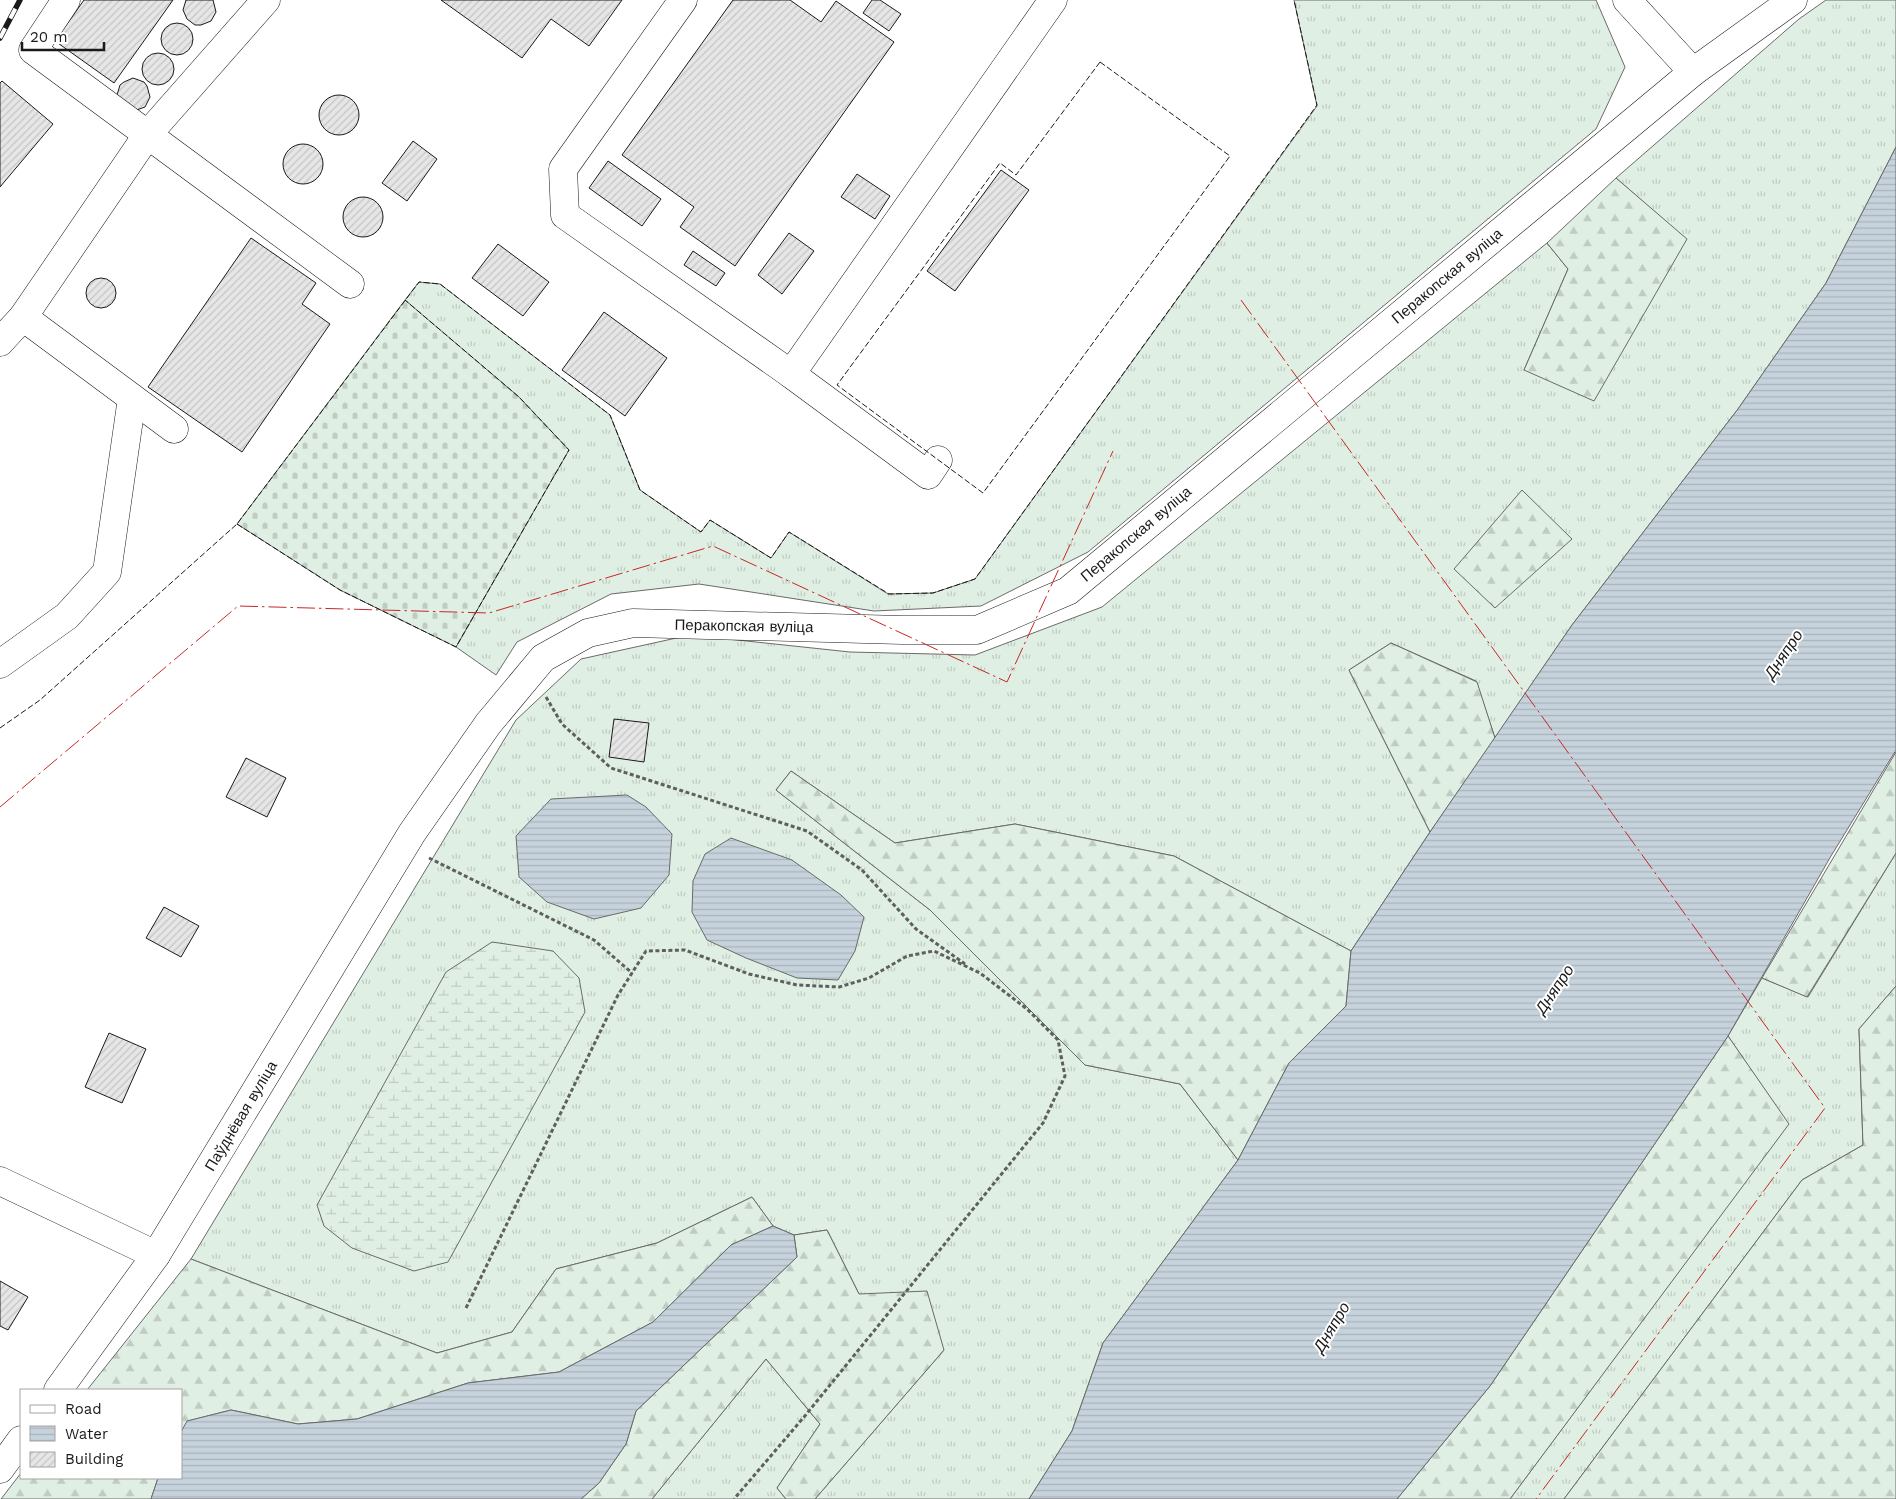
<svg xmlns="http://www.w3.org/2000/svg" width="1896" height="1499" viewBox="0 0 1896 1499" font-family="'Work Sans',sans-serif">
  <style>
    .grass { fill: url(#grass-tufts); stroke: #6a6a6a }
    .forest { fill: url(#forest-firs); stroke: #6a6a6a }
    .wetland { fill: url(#wetland-marsh); stroke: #6a6a6a }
    .cemetery { fill: url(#cemetery-stones); stroke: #6a6a6a }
    .water { fill: url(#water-rules); stroke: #6a6a6a }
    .building { fill: url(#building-hatch); stroke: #1a1a1a }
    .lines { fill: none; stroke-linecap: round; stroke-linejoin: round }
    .minor-casing { stroke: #1a1a1a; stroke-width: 29 }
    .path { stroke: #5f5f5f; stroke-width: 3; stroke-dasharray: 4 2.5; stroke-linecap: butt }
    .minor { stroke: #fff; stroke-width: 28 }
    .rail-casing { stroke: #1a1a1a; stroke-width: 5.5 }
    .rail { stroke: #fff; stroke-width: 4; stroke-dasharray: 11; stroke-linecap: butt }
    .fence { stroke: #1a1a1a; stroke-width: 1; stroke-dasharray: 6 2.5; stroke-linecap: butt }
    .power { stroke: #c62828; stroke-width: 1; stroke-dasharray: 18 4 2.5 4; stroke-linecap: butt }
    .labels { text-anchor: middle; stroke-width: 4; stroke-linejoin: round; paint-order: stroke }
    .street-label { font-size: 15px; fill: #1a1a1a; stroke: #fff }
    .water-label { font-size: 16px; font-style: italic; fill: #1a1a1a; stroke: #fff }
  </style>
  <defs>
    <pattern id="grass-tufts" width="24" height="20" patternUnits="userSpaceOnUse" patternTransform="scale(1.25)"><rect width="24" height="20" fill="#e0efe3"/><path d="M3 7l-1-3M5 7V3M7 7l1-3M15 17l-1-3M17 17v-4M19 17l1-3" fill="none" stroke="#c0ccc2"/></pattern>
    <pattern id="forest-firs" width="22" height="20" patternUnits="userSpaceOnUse" patternTransform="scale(1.25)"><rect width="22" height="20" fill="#e0efe3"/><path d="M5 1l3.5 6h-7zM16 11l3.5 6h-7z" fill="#c0ccc2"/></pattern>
    <pattern id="wetland-marsh" width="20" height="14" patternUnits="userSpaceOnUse" patternTransform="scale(1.25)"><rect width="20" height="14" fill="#e0efe3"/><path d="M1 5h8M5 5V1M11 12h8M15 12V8" fill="none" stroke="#c0ccc2"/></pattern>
    <pattern id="cemetery-stones" width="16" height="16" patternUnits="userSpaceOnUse" patternTransform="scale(1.25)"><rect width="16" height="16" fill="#e0efe3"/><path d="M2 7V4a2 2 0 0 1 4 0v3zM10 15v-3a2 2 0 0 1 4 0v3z" fill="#c0ccc2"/></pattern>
    <pattern id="water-rules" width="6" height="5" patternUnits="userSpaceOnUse" patternTransform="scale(1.25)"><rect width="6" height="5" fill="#c6d2dc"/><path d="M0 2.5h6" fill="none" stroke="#aab4bc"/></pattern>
    <pattern id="building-hatch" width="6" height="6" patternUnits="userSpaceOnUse" patternTransform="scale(1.25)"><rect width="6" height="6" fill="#e6e6e6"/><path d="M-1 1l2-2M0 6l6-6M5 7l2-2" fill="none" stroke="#c5c5c5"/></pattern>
  </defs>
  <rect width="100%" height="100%" fill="#fff"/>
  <!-- grass -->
  <g class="grass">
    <path d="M1294,0H1596L1625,67L1596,129L1088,552L981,606L874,611L699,584L611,594L517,642L496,675L456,647L568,450L405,300L419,282L440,284L610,415L640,490L701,532L710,520L771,558L789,532L888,594L933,593L975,579L1317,106Z"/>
    <path d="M1826,0H1896V147L1826,283L1738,409L1572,625L1495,738L1476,681L1391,643L1349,670L1430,832L1351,951L1174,856L1015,824L895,843L791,771L776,790L930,910L1085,1065L1180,1084L1238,1160L1103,1343L1072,1431L1029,1499H815L944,1350L859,1294L827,1230L794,1235L773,1226L752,1197L657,1243L556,1269L512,1332L437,1353L191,1259L516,720L581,659L690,635L850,652L975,655L1102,607L1547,243L1568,269L1524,370L1686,239L1616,178L1799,19Z"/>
    <path d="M1896,853V986L1859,1029L1863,1145L1802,1180L1564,1499H1510L1788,1124L1728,1036L1762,978L1808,997Z"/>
    <path d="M766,1359L820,1424L777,1488L786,1499H652Z"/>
  </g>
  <!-- forest -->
  <g class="forest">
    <path d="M1616,178L1687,239L1594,401L1524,370L1568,269L1547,243Z"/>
    <path d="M1522,490L1572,539L1495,608L1454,569Z"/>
    <path d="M1391,643L1477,682L1495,738L1430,832L1349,670Z"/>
    <path d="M1896,752V853L1807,997L1762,978Z"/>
    <path d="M791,771L895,843L1015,824L1174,856L1351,951L1346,1006L1289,1063L1238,1160L1180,1084L1085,1065L930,910L776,790Z"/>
    <path d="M1896,986V1499H1564L1802,1180L1863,1145L1859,1029Z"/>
    <path d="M1728,1036L1789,1124L1510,1499H1397L1490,1386Z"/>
    <path d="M752,1197L773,1226L731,1245L653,1322L559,1372L468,1383L357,1419L298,1424L231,1410L188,1421L181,1432V1390H87L191,1259L437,1353L512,1332L556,1269L657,1243Z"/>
    <path d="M827,1230L859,1294L927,1291L944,1350L815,1499H786L777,1488L820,1424L766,1359L652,1499H581L599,1483L626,1444L636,1411L797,1257L794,1235Z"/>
    <path d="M21,1473V1478H158L151,1499H1Z"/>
  </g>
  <!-- wetland -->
  <path class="wetland" d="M492,942L553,951L579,978L585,1012L448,1262L414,1271L352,1248L324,1226L317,1205L446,972Z"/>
  <!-- cemetery -->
  <path class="cemetery" d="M405,300L519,397L569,450L456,647L340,590L237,524Z"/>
  <!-- water -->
  <g class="water">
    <path d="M1896,147V750L1831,856L1728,1036L1490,1386L1397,1499H1029L1072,1431L1103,1343L1238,1160L1289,1063L1346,1006L1351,951L1430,832L1572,625L1738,409L1826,283Z"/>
    <path d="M627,795L646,807L672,834L669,875L641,908L594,919L547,902L519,877L516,836L551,799Z"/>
    <path d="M731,838L792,860L841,895L864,917L855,951L838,980L797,978L746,958L707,940L692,912L693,881L705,854Z"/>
    <path d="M773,1226L794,1235L797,1257L636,1411L626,1444L599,1483L581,1499H151L158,1478H181V1432L187,1421L231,1410L298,1424L357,1419L468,1383L559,1372L653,1322L731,1245Z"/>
  </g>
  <!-- building -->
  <g class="building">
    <path d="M84,0H173L114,83L55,41Z"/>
    <path d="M186,0H213L216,12L211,21L201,25H195L187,19L183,10Z"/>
    <path d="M441,0H622L589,46L551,19L522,58Z"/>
    <path d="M733,0H790L821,22L836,1L894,42L735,266L680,227L694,207L622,155Z"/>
    <path d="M872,0H880L901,14L889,31L863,13Z"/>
    <circle cx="177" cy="39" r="16"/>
    <circle cx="158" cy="69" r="16"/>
    <path d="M133,78L144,82L147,86L150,97L145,107L134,111L117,95L120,85L124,82Z"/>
    <path d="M2,81L53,124L0,187V83Z"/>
    <circle cx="339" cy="115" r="20"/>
    <path d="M413,141L437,159L407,201L382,183Z"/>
    <circle cx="303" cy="164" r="20"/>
    <path d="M608,161L661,199L642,226L589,188Z"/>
    <path d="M1001,170L1029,190L955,291L927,271Z"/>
    <path d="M857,174L890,196L875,219L841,197Z"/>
    <circle cx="363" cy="217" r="20"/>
    <path d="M789,233L814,251L782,294L758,275Z"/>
    <path d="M251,238L316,283L302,304L330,324L242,452L148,387Z"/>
    <path d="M498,244L549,282L523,316L472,278Z"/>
    <path d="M693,251L725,273L716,286L684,265Z"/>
    <circle cx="101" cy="293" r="15"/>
    <path d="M604,312L667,358L625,416L562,370Z"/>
    <path d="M614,719L649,723L644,762L609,757Z"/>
    <path d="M246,758L286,778L267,817L226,797Z"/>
    <path d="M164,907L199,926L181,957L146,938Z"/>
    <path d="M109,1033L146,1049L122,1103L85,1087Z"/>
    <path d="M0,1281L28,1297L8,1330L0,1326Z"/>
  </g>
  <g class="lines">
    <!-- minor casing -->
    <g class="minor-casing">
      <g id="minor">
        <path d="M66,0L33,50L350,284"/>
        <path d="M683,0L563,169L565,215L791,374L1053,0"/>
        <path d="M1627,0L1693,72"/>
        <path d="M23,317L174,429"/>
        <path d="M0,342L23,317L148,134L266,0"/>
        <path d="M791,374L928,475L938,460"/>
        <path d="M0,664L67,616L107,572L132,398"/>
        <path d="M0,1181L156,1255"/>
        <path d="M58,1390L156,1255L412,833L488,724L543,658L588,633L633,623L902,630H977L1068,591L1693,72L1793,0"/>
        <path d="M0,1469L21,1440"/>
      </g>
    </g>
    <!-- path -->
    <g class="path">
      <path d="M546,697L562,724L611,768L807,831L862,870L916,929L965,964"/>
      <path d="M429,858L594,940L632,973"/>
      <path d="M466,1308L618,995L646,951L685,950L749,974L797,985L839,987L869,978L907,956L934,951L980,973L1027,1009L1058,1040L1065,1076L1043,1123L804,1417L734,1499"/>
    </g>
    <!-- minor -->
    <use href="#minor" class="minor"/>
    <!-- rail casing -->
    <g class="rail-casing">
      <path id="rail" d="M0,38L20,0"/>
    </g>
    <!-- rail -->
    <use href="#rail" class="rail"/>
    <!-- fence -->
    <g class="fence">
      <path d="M1100,62L1230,156L983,493L837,385L1000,163L1016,175Z"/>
      <path d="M237,524L340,590L456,647L569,450L519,397L405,300"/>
      <path d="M0,728L40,700L237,524L419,282L440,284L610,415L640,490L701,532L710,520L771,558L789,532L889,594L933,593L975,579L1317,105L1294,0"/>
    </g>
    <!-- power -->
    <g class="power">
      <path d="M1241,300L1825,1108L1536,1499"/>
      <path d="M0,807L238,606L489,613L713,546L1007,682L1113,451"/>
    </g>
  </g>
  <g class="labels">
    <!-- street labels -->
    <g class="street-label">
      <text transform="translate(1447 276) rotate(-40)" y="5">Перакопская вуліца</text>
      <text transform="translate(1136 534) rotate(-40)" y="5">Перакопская вуліца</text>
      <text transform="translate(744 626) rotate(1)" y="5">Перакопская вуліца</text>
      <text transform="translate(241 1116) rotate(-59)" y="5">Паўднёвая вуліца</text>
    </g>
    <!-- water labels -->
    <g class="water-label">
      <text transform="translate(1783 654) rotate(-56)" y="6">Дняпро</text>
      <text transform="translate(1554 989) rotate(-56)" y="6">Дняпро</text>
      <text transform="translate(1331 1327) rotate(-59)" y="6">Дняпро</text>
    </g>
  </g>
  <!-- legend -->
  <rect x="20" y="1389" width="162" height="90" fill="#ffffff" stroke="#a3a3a3"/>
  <rect x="30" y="1405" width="25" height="8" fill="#ffffff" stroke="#a3a3a3"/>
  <text x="65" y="1414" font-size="15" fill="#1a1a1a">Road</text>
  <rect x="30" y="1426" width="25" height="15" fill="url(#water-rules)" stroke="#a3a3a3"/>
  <text x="65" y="1439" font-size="15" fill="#1a1a1a">Water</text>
  <rect x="30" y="1452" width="25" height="15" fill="url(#building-hatch)" stroke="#a3a3a3"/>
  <text x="65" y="1464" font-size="15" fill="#1a1a1a">Building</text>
  <!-- scale -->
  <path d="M22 42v8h82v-8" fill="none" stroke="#1a1a1a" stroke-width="2.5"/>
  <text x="30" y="42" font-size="15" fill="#1a1a1a" stroke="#ffffff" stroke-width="4" paint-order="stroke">20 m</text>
</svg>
